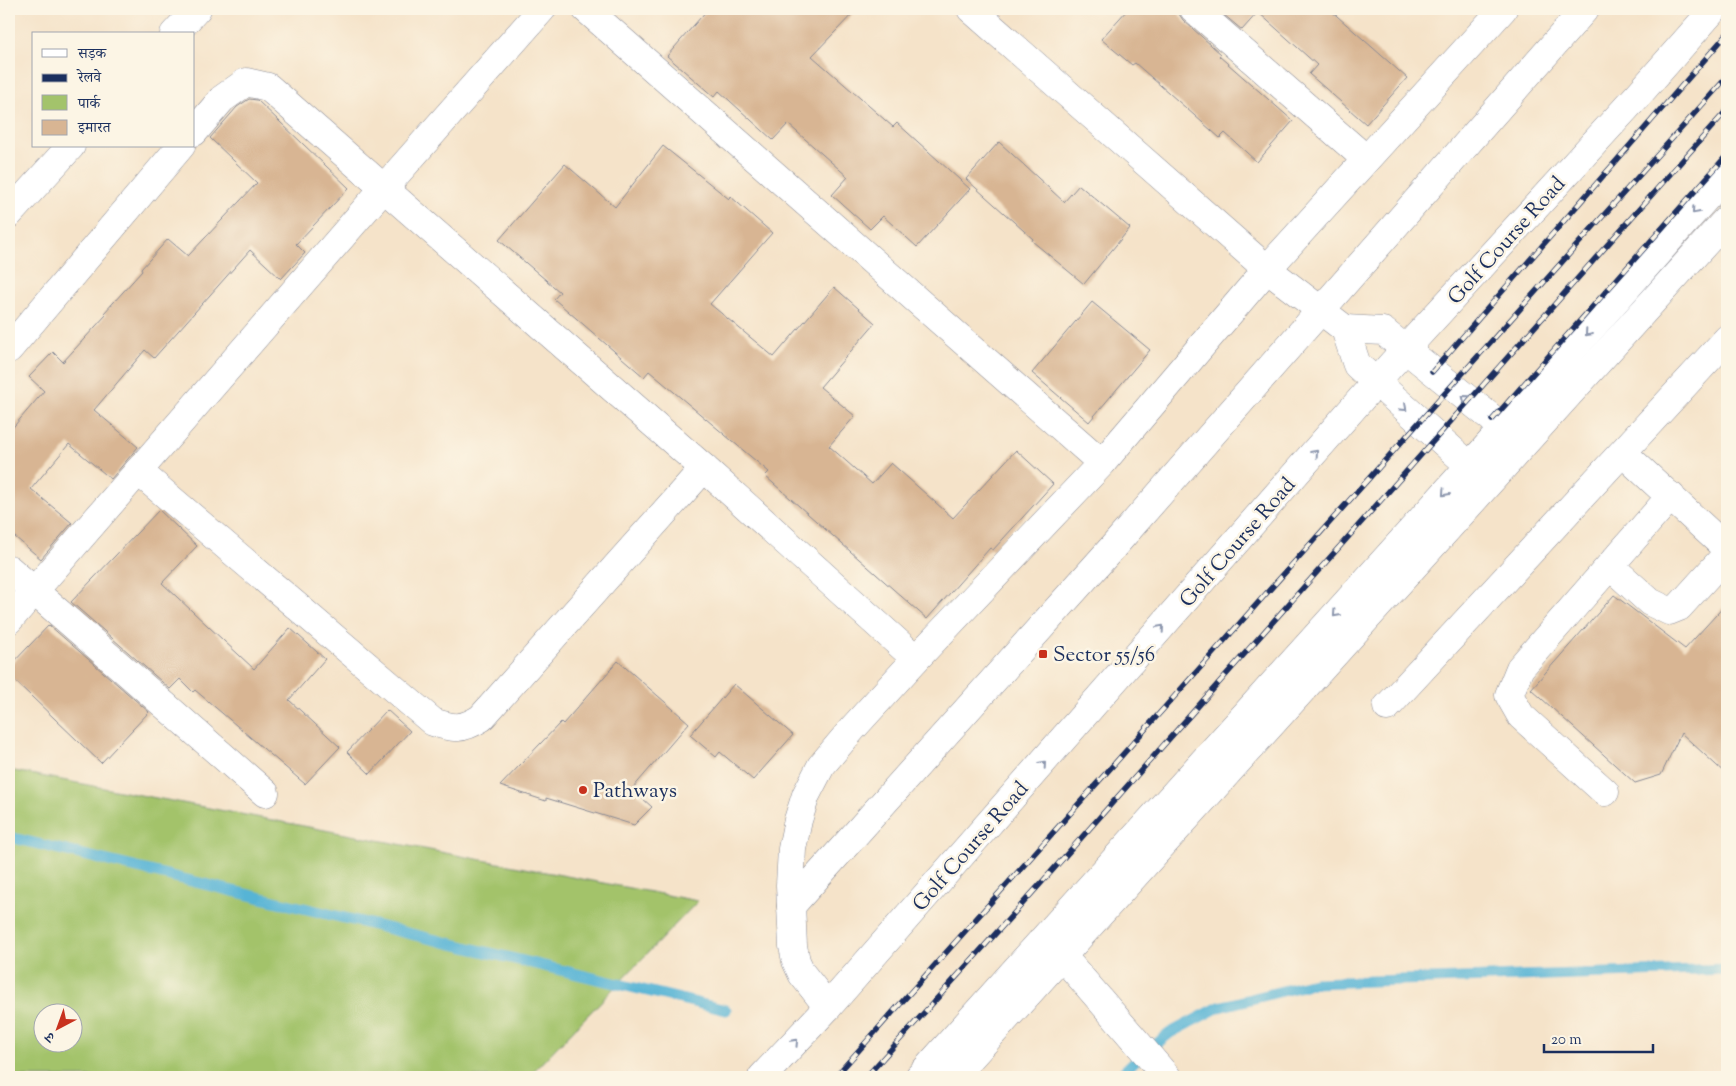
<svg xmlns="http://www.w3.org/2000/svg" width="1736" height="1086" viewBox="0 0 1736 1086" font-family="'Sorts Mill Goudy','Noto Serif Devanagari',serif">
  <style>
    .green { fill: #a3c36b; stroke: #5f7964; fill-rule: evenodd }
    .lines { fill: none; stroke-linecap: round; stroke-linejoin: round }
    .stream { stroke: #57b4d5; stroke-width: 11 }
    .building { fill: #d8b593 }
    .minor-casing { stroke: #888994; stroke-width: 29 }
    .major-casing { stroke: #888994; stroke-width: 29 }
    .minor { stroke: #fff; stroke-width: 28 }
    .major { stroke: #fff; stroke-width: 28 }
    .rail-casing { stroke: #1b2f5e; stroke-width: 5.5 }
    .rail { stroke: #fcf5e5; stroke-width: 4; stroke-dasharray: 11; stroke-linecap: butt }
    .oneway { stroke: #8d97ae }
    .poi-dot { fill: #c8321e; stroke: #fcf5e5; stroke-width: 2 }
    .labels { text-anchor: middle; stroke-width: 5; stroke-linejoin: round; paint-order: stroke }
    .street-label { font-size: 21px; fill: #1b2f5e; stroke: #fcf5e5 }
    .poi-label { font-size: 21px; fill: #1b2f5e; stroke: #fcf5e5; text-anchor: start }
  </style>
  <rect width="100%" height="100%" fill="#fcf5e5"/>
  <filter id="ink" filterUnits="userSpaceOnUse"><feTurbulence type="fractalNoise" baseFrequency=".02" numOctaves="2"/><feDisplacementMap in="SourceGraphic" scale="10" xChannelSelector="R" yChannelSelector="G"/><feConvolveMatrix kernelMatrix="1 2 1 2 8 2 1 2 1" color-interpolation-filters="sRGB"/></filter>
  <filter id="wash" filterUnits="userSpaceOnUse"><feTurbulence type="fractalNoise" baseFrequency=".0096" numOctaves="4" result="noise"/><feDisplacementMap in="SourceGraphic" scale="20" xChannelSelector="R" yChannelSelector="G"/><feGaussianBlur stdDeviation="1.12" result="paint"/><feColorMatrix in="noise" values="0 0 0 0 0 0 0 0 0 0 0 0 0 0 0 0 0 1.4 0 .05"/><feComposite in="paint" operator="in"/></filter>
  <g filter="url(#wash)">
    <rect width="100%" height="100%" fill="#f5e3c9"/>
    <!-- green -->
    <path class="green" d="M9,770L698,901L528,1077H9ZM42,1014H72V1044H42Z"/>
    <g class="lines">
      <!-- stream -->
      <g class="stream">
        <path d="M9,837L726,1010"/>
        <path d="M1118,1077L1136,1060L1170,1033L1219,1007L1314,983L1727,969"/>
      </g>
    </g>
    <g id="blocks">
      <!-- building -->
      <g class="building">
        <path d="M708,9H857L812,56L893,127L897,123L970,189L917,247L883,216L870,229L832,195L848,177L788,124L773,140L719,91L714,97L667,56Z"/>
        <path d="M1128,9H1179V14L1183,20L1221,54L1219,56L1293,121L1257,162L1225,133L1220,138L1135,63L1132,65L1101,39Z"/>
        <path d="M1217,9H1329L1407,78L1366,124L1309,74L1317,65L1258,12L1242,30Z"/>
        <path d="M249,99L257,100L349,188L296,244L305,253L281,279L250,250L154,358L145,350L94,410L138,447L111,479L69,444L31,489L72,523L41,559L9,532V432L44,391L29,377L53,352L63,362L106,315L104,313L142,271L141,269L168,239L188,256L257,183L210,138L237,107Z"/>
        <path d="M999,142L1064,202L1079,185L1130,228L1084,284L1032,241L1033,239L966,179Z"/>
        <path d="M663,146L729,199L730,196L772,233L710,304L774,357L834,287L875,323L820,387L855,416L829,446L872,484L891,463L953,518L1016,450L1053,484L993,550L990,548L927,619L765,476L769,472L649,371L644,377L554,299L560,292L499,240L565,164L615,207Z"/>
        <path d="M1092,302L1150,350L1089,422L1032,373Z"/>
        <path d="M159,510L197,546L162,583L254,669L290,628L325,659L289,700L340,747L305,784L195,690L193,692L180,679L170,689L71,602Z"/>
        <path d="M1614,595L1685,649L1727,603V775L1681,733L1661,775L1635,783L1531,689Z"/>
        <path d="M49,625L149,712L101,763L9,675V667Z"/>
        <path d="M618,661L689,723L632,789L652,807L634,825L546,798V801L500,786L561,722L563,724Z"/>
        <path d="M734,684L793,735L753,780L720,752L716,757L690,735Z"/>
        <path d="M387,710L410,731L370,774L347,752Z"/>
      </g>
    </g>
  </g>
  <g filter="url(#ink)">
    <use href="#blocks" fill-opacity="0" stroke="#888994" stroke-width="1"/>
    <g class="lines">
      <!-- minor casing -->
      <g class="minor-casing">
        <g id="minor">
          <path d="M586,9L1102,463"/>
          <path d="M971,9L1267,269L1345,329L1357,365L1470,466"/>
          <path d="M1194,9L1366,159"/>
          <path d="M174,34L197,9"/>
          <path d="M194,132L222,99L246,82L268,87L704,468L916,659"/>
          <path d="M9,214L71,146"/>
          <path d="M1345,329L1383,331L1504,428"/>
          <path d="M9,349L181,146"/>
          <path d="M1623,453L1727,549"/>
          <path d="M138,471L433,722C454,729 462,730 481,718L704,468"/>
          <path d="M1610,566L1650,602L1669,611L1679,607L1727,554"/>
          <path d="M9,569L265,793"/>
          <path d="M9,620L384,188L542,9"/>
          <path d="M1387,707L1727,339"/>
          <path d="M1605,792L1521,716L1509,695L1520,668L1671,496"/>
          <path d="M791,906L1113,547L1585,9"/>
          <path d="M1050,942L1167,1077"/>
          <path d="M828,1007L802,974L796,961L793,946L790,885L792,849L798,820L806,795L821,766L853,728L916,659L1102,463L1267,269L1503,9"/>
          <path d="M953,1077L1727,219"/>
        </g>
      </g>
      <!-- major casing -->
      <g class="major-casing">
        <g id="major">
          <path d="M762,1077L828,1007L1390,366L1639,94L1714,9"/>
          <path d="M919,1077L1483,451L1727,174"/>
        </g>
      </g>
      <!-- minor -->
      <use href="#minor" class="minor"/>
      <!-- major -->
      <use href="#major" class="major"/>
      <!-- rail casing -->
      <g class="rail-casing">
        <g id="rail">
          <path d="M1432,372L1727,34"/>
          <path d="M1492,420L1727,155"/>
          <path d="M835,1077L1727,77"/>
          <path d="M866,1077L1043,881L1727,110"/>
        </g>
      </g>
      <!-- rail -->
      <use href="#rail" class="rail"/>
    </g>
    <!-- one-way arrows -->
    <defs><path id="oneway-chevron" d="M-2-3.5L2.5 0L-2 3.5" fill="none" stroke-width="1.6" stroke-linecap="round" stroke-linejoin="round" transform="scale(1.25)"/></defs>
    <g class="oneway">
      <use href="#oneway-chevron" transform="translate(1695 211) rotate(131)"/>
      <use href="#oneway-chevron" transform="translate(1588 333) rotate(131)"/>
      <use href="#oneway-chevron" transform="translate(1465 398) rotate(-141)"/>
      <use href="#oneway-chevron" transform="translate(1404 408) rotate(42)"/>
      <use href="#oneway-chevron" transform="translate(1315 453) rotate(-49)"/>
      <use href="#oneway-chevron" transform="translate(1445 493) rotate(132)"/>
      <use href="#oneway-chevron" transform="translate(1336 614) rotate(132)"/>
      <use href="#oneway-chevron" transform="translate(1161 628) rotate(-49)"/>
      <use href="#oneway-chevron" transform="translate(1043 764) rotate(-49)"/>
      <use href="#oneway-chevron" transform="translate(795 1042) rotate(-47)"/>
    </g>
  </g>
  <!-- markers -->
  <g class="poi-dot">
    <rect x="1038" y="649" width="10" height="10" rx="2.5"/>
    <circle cx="583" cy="790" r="5"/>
  </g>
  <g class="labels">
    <!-- street labels -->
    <g class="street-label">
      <text transform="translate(1506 240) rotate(-48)" y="7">Golf Course Road</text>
      <text transform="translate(1237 542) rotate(-49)" y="7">Golf Course Road</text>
      <text transform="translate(970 846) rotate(-49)" y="7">Golf Course Road</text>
    </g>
    <!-- poi labels -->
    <g class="poi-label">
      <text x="1053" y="661">Sector 55/56</text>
      <text x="593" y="797">Pathways</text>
    </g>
  </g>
  <!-- margin -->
  <rect width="1736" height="1086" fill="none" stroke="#fcf5e5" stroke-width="30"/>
  <!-- legend -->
  <rect x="32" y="32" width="162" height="115" fill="#fcf5e5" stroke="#a2a6af"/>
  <rect x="42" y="49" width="25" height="8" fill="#ffffff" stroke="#a2a6af"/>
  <text x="78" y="58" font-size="15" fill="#1b2f5e">सड़क</text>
  <rect x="42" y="74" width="25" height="8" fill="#1b2f5e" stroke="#a2a6af"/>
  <text x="78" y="82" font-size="15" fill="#1b2f5e">रेलवे</text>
  <rect x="42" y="95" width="25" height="15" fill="#a3c36b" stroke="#a2a6af"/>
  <text x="78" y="108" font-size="15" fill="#1b2f5e">पार्क</text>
  <rect x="42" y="120" width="25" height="15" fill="#d8b593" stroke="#a2a6af"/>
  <text x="78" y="132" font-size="15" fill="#1b2f5e">इमारत</text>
  <!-- north arrow -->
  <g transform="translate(58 1028) rotate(221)"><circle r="24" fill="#fcf5e5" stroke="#a2a6af"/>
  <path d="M0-4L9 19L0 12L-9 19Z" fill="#c8321e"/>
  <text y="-8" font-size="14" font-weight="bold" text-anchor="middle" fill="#1b2f5e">उ</text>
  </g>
  <!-- scale -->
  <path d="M1544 1044v8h109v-8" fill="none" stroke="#1b2f5e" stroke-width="2.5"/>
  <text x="1551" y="1044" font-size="15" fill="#1b2f5e" stroke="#fcf5e5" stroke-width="4" paint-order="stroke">20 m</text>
</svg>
